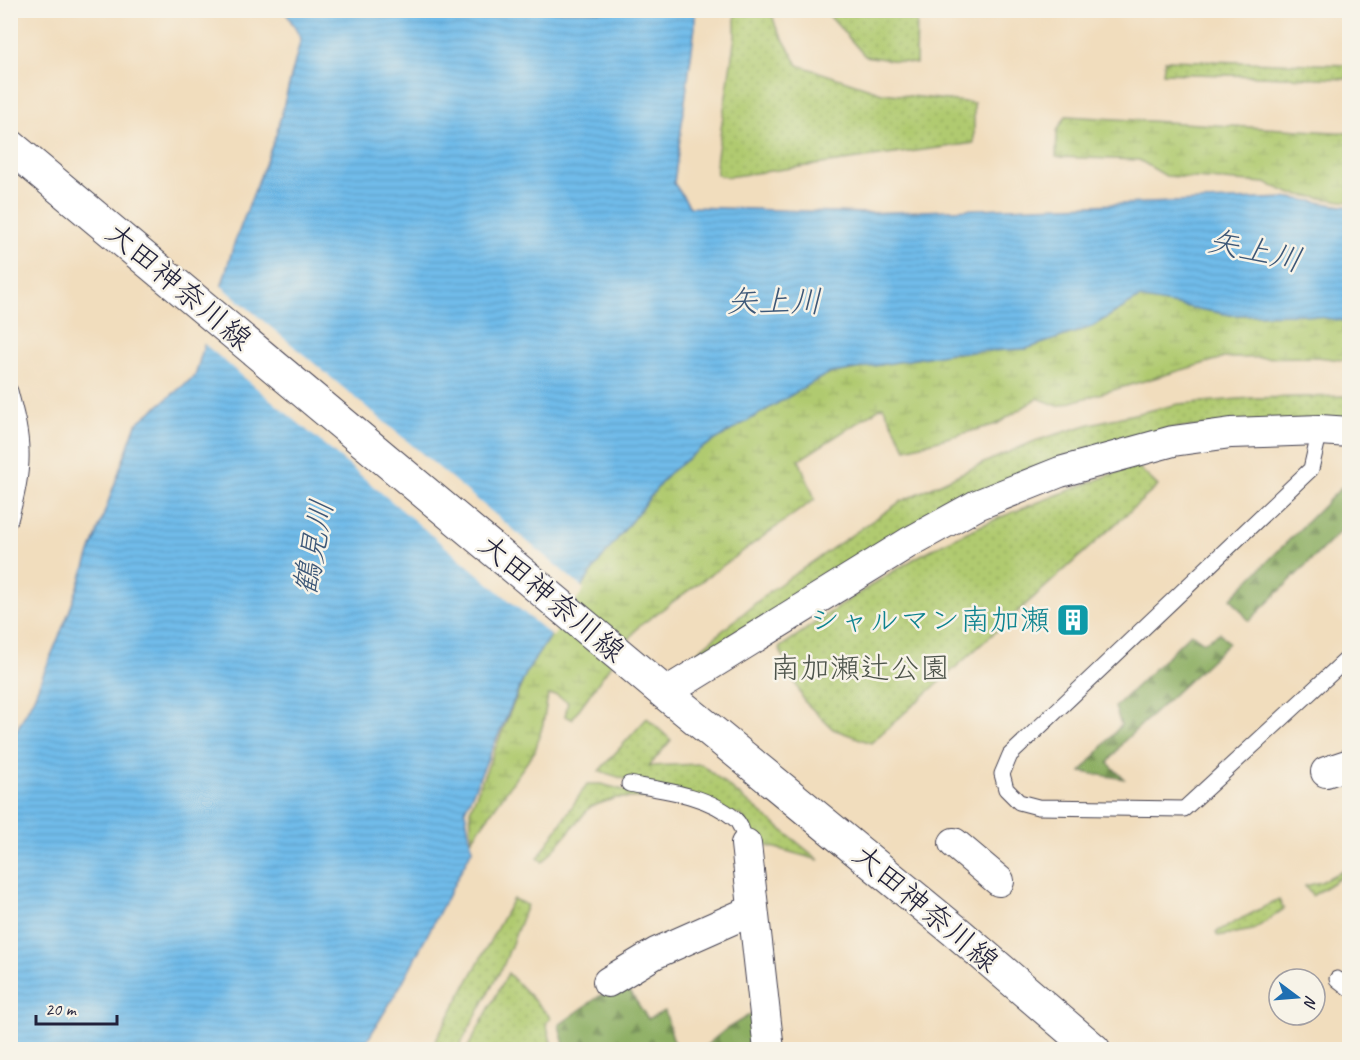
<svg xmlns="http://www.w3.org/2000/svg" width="1360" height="1060" viewBox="0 0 1360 1060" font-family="Caveat,'Klee One',sans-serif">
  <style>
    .green { fill: url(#green-dots); stroke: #697656; stroke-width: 1.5 }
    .forest { fill: url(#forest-firs); stroke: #57684e; stroke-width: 1.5 }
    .wetland { fill: url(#wetland-marsh); stroke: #697656; stroke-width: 1.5 }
    .water { fill: url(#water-rules); stroke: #496e92; stroke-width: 1.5 }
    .pier { fill: #f1ddbd }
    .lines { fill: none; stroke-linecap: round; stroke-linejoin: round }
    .service-casing { stroke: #413e4e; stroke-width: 17 }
    .minor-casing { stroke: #413e4e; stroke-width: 32 }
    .secondary-casing { stroke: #413e4e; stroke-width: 35 }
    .service { stroke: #fff; stroke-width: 15 }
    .minor { stroke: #fff; stroke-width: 30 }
    .secondary { stroke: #fff; stroke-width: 33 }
    .labels { text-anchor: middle; stroke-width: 5; stroke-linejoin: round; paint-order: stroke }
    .street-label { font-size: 30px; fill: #22223b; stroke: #f7f3e8 }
    .culture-label { font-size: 30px; fill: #0d838f; stroke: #f7f3e8; text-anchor: end }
    .park-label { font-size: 30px; fill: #4d544b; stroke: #f7f3e8 }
    .water-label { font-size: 32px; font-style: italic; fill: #3d5878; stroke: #f7f3e8 }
  </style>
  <defs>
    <pattern id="green-dots" width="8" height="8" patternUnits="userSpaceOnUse" patternTransform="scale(1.5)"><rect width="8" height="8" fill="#b0ca70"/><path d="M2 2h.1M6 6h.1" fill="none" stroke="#97ad62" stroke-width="1.8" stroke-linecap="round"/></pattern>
    <pattern id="forest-firs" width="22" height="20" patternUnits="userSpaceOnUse" patternTransform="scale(1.5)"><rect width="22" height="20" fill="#8cae62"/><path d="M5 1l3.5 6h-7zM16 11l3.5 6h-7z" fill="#728d52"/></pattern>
    <pattern id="wetland-marsh" width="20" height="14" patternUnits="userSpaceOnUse" patternTransform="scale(1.5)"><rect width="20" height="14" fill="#b0ca70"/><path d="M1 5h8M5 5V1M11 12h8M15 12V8" fill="none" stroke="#97ad62"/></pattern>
    <pattern id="water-rules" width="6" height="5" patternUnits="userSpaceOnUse" patternTransform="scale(1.5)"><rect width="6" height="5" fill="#70bbe9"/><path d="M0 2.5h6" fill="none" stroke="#61a0c9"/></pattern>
  </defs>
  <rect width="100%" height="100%" fill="#f7f3e8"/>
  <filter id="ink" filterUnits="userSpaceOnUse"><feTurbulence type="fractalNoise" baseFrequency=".0167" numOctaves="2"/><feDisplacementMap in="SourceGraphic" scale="12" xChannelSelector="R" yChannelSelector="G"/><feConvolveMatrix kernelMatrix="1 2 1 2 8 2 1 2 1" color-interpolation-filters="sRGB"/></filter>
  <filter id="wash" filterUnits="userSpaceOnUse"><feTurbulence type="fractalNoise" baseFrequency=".008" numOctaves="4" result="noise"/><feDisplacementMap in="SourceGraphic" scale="24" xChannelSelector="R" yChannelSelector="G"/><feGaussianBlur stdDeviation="1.35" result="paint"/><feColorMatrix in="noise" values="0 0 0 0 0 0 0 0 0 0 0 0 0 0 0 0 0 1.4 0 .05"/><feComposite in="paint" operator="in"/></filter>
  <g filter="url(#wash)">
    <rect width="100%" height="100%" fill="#f1ddbd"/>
    <!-- green -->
    <g class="green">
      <path d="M735,11H771L776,27L798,65L882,93L974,103V143L727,177L717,175L716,162L735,36Z"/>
      <path d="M825,11H917L916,64L865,56Z"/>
      <path d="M1165,60L1349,65V79L1163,73Z"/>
      <path d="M1349,396V419L1173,428L1104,444L1059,459L692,664L684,663L770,591L900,502L979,465L1035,441L1090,424L1179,404L1251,398Z"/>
      <path d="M1136,465L1158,486L871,743L833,729L804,701L779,648C825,616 872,583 921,555C989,518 1064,493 1136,465Z"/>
      <path d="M647,718L671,740L649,766L701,764L819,860L754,842L742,816L599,771Z"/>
      <path d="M587,784H601L627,791L662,795L661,797L616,798L590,807L543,862L538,858Z"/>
      <path d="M1349,867V872L1312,896L1305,886L1321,882Z"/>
      <path d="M513,899L527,905L504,964L458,1049H431Z"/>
      <path d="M1279,899L1284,909L1253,930L1218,936L1216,932Z"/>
      <path d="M508,973L551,1018L546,1023L553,1049H467Z"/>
    </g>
    <!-- forest -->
    <g class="forest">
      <path d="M1349,480V523L1249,621L1231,598Z"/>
      <path d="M1191,633L1204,642L1220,633L1229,643L1123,742L1108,763L1124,779L1081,772L1121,725L1115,707Z"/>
      <path d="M622,980L648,1019L665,1011L676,1049H565L559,1025Z"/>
      <path d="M756,1011L761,1049L701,1050L726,1029Z"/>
    </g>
    <!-- wetland -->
    <g class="wetland">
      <path d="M1066,116L1349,133V202L1292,194L1265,183L1166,176L1139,160L1056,157L1057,131Z"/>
      <path d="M1139,298L1231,315L1302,314L1349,320V361L1317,357L1223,358L1058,406L1038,398L997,424L906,449L883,406L799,460L815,499L638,627L572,719L565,716L568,702L556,695H548L543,724L535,751L472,839L470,810L527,671L593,570L668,474L700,449L827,374L950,353L1026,349L1091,327Z"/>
    </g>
    <!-- water -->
    <path class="water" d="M285,11H695V27L674,183L690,207L865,213L1291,198L1349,207V322L1302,314L1231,315L1139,298L1091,327L1026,349L950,353L827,374L700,449L668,474L593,570L527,671L465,810L472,850L401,985L362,1049L11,1050V741L34,697L69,612L136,424L195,376L234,244L276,135L301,38Z"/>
    <!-- pier -->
    <path class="pier" d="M219,284L584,589L553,637L202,342Z"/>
  </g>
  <g filter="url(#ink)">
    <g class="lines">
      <!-- service casing -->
      <g class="service-casing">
        <g id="service">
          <path d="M10,391C15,411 21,431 21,451C22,474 16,498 10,520"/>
          <path d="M1320,430L1311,469L1010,755L1002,774L1006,789L1019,802L1038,807L1184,809L1350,656"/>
          <path d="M629,784C663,790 708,795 735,819C742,825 743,836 746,844"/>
          <path d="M1337,979L1350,989"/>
        </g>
      </g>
      <!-- minor casing -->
      <g class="minor-casing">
        <g id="minor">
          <path d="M665,693L908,543L977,505L1060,472L1173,441L1231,433L1320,430L1350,432"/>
          <path d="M1326,772L1350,764"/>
          <path d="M954,843L999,881"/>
          <path d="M746,844L769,1050"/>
          <path d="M608,982L656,953L753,910"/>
        </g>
      </g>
      <!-- secondary casing -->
      <g class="secondary-casing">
        <path id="secondary" d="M10,146L665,693L959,934L1094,1050"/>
      </g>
      <!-- service -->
      <use href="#service" class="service"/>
      <!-- minor -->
      <use href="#minor" class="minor"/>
      <!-- secondary -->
      <use href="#secondary" class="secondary"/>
    </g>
  </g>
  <!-- icons -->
  <defs>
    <g id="building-square" transform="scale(1.725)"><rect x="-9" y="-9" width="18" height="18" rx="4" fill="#0f9aa8" stroke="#f7f3e8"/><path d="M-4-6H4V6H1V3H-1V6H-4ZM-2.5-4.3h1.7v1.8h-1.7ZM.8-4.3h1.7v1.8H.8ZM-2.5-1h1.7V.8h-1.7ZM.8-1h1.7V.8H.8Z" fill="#fff"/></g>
  </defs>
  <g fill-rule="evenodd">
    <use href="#building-square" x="1073" y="620"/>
  </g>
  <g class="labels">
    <!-- street labels -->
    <g class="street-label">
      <text transform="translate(179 286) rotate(40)" y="10">大田神奈川線</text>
      <text transform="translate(552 598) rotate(40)" y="10">大田神奈川線</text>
      <text transform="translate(926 908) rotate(40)" y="10">大田神奈川線</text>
    </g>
    <!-- culture labels -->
    <g class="culture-label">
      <text x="1050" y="630">シャルマン南加瀬</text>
    </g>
    <!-- park labels -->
    <g class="park-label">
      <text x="860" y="678">南加瀬辻公園</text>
    </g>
    <!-- water labels -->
    <g class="water-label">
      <text transform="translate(1255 250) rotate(13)" y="11">矢上川</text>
      <text x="774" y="312">矢上川</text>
      <text transform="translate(313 547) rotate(-79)" y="11">鶴見川</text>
    </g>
  </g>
  <!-- margin -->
  <rect width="1360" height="1060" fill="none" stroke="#f7f3e8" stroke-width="36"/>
  <!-- north arrow -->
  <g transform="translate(1297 997) rotate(106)"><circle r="28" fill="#f7f3e8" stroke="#a29fa3" stroke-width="1.5"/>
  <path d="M0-4.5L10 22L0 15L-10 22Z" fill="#1f6fb2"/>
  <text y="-9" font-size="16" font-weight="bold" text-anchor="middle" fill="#22223b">N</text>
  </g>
  <!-- scale -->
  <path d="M36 1015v9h81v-9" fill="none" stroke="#22223b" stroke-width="3"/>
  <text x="45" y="1015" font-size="18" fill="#22223b" stroke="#f7f3e8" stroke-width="4.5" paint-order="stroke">20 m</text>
</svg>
